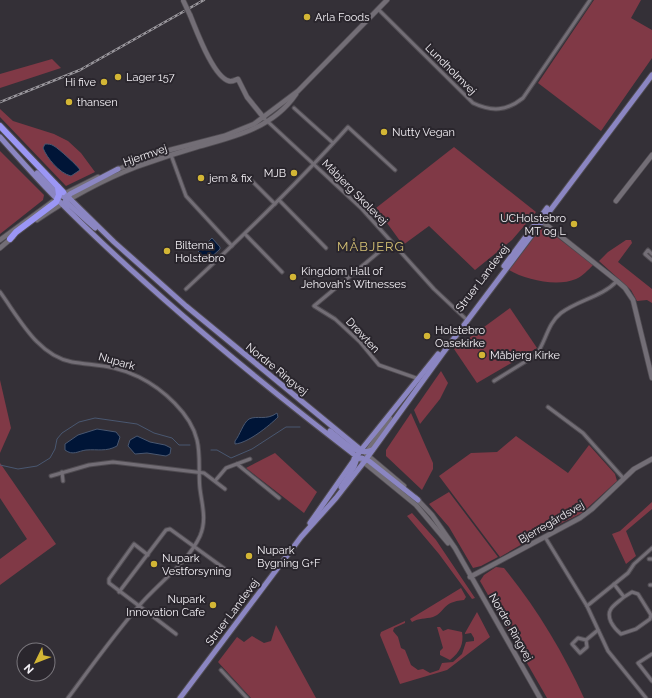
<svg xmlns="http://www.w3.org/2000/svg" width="652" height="698" viewBox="0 0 652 698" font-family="Raleway,sans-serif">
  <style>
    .green { fill: #803946 }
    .water { fill: #001537; stroke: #495770 }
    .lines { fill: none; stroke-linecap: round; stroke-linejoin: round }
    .stream { stroke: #495770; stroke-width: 1 }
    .street-casing { stroke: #504c52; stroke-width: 5 }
    .secondary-casing { stroke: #504c52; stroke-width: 6 }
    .primary-casing { stroke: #504c52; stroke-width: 7 }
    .highway-casing { stroke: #504c52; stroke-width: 8 }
    .street { stroke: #736e76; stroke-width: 3 }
    .secondary { stroke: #736e76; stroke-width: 4.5 }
    .primary { stroke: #8b86c2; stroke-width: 5 }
    .highway { stroke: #9b96f5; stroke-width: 6 }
    .rail-casing { stroke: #9a979d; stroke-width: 2.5 }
    .rail { stroke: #2a262d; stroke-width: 1; stroke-dasharray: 3; stroke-linecap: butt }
    .secondary-bridge-casing { stroke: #504c52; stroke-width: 6; stroke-linecap: butt }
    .secondary-bridge { stroke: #736e76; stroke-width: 4.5 }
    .poi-dot { fill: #d3b635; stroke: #2a262d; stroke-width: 1.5 }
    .labels { text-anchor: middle; stroke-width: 4; stroke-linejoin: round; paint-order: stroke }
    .poi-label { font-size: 11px; fill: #f3f0f5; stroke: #2a262d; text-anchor: start }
    .street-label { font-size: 11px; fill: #f3f0f5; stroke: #2a262d }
    .quarter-label { font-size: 13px; letter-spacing: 1px; fill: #d5c174; stroke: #2a262d }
  </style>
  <rect width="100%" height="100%" fill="#343037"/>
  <!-- green -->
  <g class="green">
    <path d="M594,0H641L631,18L652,30V58L601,131L538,83Z"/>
    <path d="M52,59L61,68L0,88V74Z"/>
    <path d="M0,109L13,121L54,134L68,141L81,153L95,172L66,186L0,117Z"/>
    <path d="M454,147L536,212L512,240L475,270L429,226L403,245L376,208Z"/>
    <path d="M0,151L44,195L43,200L0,234Z"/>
    <path d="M541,228L549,231L593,265C588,270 583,276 576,279C557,287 526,280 509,270Z"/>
    <path d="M626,240H631L632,243L618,262L652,289V303L647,300L637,301L631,290L599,261L608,252Z"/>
    <path d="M510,308L537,348L477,383L454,349Z"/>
    <path d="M441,371L448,383L440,399L420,424L414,410Z"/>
    <path d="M0,380L11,428L0,453Z"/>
    <path d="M411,413L433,463V469L422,490L386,456V450Z"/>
    <path d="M516,436L568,473L589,445L615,474L617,481L582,513L538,535L500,557L439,476L471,453L497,452Z"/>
    <path d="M275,453L317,492L304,513L246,468Z"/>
    <path d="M0,463L56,544L0,585V559L27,539L0,498Z"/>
    <path d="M449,492L498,557L481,566L473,568L449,527L429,504Z"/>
    <path d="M652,502V509L626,531L636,556L626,564L612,534L620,531Z"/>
    <path d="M412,513L436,540L475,598L472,599L439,554L407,516Z"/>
    <path d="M496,567L504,568C536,607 563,652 584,698H547L480,581L484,575Z"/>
    <path d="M461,588L466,597L464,600C441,602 446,612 433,617C425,619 419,618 412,622L410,619Z"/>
    <path d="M477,612L490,637L447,670L400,684L380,635L381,632L405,621V623L394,628L393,631L398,637L401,648L405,650L411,665L418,670L423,669L430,673L439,670L442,663L453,662L462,654L466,642L474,641V638L471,633L465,634V633Z"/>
    <path d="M276,625L316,698H251L218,662L237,637L244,642L252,636L264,643L271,641Z"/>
    <path d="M437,627H440L443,631L448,629L462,632C464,644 460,652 450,660L440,655V651L443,648Z"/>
  </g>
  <!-- water -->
  <g class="water">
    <path d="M45,144C48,144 51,144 54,146C58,148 79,167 80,170L71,176C59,173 47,158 43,148Z"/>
    <path d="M212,238L220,247V249L207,261L198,252Z"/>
    <path d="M277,413L278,417C269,426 248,443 235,444V441C240,435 243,423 249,419C257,415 266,421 277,413Z"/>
    <path d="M97,429L116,432L120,437L117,446C106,452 98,449 86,450C78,451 73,456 65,450V444L78,435Z"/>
    <path d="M137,436L150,442L165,445L171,448L170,454L166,456L147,453L135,454L128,446L130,440Z"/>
  </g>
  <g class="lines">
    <!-- stream -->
    <g class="stream">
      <path d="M211,450H217L231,458L252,449L286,427H300"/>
      <path d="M0,465L18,469L37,466L50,458L55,449L57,439L62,433L79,422L95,418L137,424L154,433L172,438L179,445H190"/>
    </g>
    <!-- street casing -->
    <g class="street-casing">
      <g id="street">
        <path d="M378,9L473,103C492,112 507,111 523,98L590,0"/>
        <path d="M294,108L333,143"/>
        <path d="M266,120L362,209L434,289L467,320"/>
        <path d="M171,155L186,196L232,246"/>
        <path d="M253,182L275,204"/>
        <path d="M279,200L326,248"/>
        <path d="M245,234L282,272"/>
        <path d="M391,242L314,306L335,319L360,342L379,365L419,379"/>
        <path d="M652,254L648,250L645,254L652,260"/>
        <path d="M186,289C242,237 297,184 348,127L395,170"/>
        <path d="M0,292C19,318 38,356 72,362C98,366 115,365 139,377C163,389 191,414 197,440C201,456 198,473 200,489C202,505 207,520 200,536C187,564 157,584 138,607C113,636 91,667 68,698"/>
        <path d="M494,381L536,355C546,342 547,324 561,313C578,300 602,297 617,281"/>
        <path d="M548,407L583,433L624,479"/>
        <path d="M237,464L279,498"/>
        <path d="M62,472L63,481"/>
        <path d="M51,476L89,465L113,462L204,473L225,489"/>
        <path d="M215,481L226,468L250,459"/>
        <path d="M545,537L587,606L608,651L646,698"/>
        <path d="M148,555L134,544L109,579V583L176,634"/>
        <path d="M649,559H652"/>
        <path d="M614,584L624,597C615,605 605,609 611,622C614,628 616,630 621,634L636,629L650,619L651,615L638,594L632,592L624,597"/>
        <path d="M650,585H652"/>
        <path d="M119,592L166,530L170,529L225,569"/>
        <path d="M587,606L628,573L634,564L652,548"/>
        <path d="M586,640L587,647L580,653L572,644L578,638L586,640L598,630"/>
        <path d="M652,654L638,663L652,681"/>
        <path d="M221,670L247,698"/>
      </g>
    </g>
    <!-- secondary casing -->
    <g class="secondary-casing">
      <g id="secondary">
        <path d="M190,15C196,29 213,77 229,81C232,82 235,80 238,79L247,97L264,118"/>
        <path d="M116,170L170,150L224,136L254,124L298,91L387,0"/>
        <path d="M62,195L98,177"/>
        <path d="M616,201L652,155"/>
        <path d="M539,219L617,281L625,288L633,300L652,378"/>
        <path d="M37,220C68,199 100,181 136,167C155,160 176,153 197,147C234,137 273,128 296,94"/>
        <path d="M0,240L52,202"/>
        <path d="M0,248L13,237"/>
        <path d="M366,453L390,418"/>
        <path d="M366,454L404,486"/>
        <path d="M361,460L416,505L448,543"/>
        <path d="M416,498L432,515L455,548L540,698"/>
        <path d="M470,577L580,518L592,509L634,469L652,459"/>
      </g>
    </g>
    <!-- primary casing -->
    <g class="primary-casing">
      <g id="primary">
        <path d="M0,137C18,157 36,178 55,197C147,290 253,377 356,456"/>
        <path d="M37,173L59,195L69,199"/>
        <path d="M63,192L114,242L186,306L361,450"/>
        <path d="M65,201L95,228"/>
        <path d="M67,208L66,201L70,194L118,169"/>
        <path d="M504,266L547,208"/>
        <path d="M330,431C342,440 356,457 372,450"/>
        <path d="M354,459L362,458L369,461L418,500"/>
        <path d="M341,487L354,467L358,456"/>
        <path d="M310,523L361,450L438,354"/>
        <path d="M180,698L301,537L336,498L364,462L443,353L652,75"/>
      </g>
    </g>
    <!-- highway casing -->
    <g class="highway-casing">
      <g id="highway">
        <path d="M0,126L63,192"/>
        <path d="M10,239L16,232L56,202L59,195L58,187"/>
      </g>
    </g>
    <!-- street -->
    <use href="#street" class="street"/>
    <!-- secondary -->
    <use href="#secondary" class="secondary"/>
    <!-- primary -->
    <use href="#primary" class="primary"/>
    <!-- highway -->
    <use href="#highway" class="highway"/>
    <!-- rail casing -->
    <g class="rail-casing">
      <path id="rail" d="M0,102L80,70L204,0"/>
    </g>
    <!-- rail -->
    <use href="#rail" class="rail"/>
    <!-- secondary-bridge casing -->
    <g class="secondary-bridge-casing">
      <path id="secondary-bridge" d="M183,0L190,15"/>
    </g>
    <!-- secondary-bridge -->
    <use href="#secondary-bridge" class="secondary-bridge"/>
  </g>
  <!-- markers -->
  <g class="poi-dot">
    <circle cx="307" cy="17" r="4"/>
    <circle cx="118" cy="77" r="4"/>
    <circle cx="104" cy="82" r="4"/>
    <circle cx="69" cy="102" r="4"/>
    <circle cx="384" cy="132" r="4"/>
    <circle cx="294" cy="173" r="4"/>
    <circle cx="201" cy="178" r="4"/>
    <circle cx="574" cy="224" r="4"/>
    <circle cx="167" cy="251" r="4"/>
    <circle cx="293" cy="277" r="4"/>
    <circle cx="427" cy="336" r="4"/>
    <circle cx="482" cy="355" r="4"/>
    <circle cx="249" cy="556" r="4"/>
    <circle cx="154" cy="564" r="4"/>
    <circle cx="213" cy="605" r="4"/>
  </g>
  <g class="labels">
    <!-- poi labels -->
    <g class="poi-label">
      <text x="315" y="21">Arla Foods</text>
      <text x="126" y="81">Lager 157</text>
      <text x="96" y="86" text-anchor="end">Hi five</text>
      <text x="77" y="106">thansen</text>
      <text x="392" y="136">Nutty Vegan</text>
      <text x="286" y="177" text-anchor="end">MJB</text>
      <text x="209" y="182">jem &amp; fix</text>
      <text x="566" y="222" text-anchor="end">UCHolstebro<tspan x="566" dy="13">MT og L</tspan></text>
      <text x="175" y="249">Biltema<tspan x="175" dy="13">Holstebro</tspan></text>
      <text x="301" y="275">Kingdom Hall of<tspan x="301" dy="13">Jehovah's Witnesses</tspan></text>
      <text x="435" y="334">Holstebro<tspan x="435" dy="13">Oasekirke</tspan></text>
      <text x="490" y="359">Måbjerg Kirke</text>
      <text x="257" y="554">Nupark<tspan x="257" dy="13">Bygning G+F</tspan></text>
      <text x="162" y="562">Nupark<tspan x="162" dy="13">Vestforsyning</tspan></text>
      <text x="205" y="603" text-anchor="end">Nupark<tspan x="205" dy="13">Innovation Cafe</tspan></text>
    </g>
    <!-- street labels -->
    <g class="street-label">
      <text transform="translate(451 69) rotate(45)" y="4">Lundholmvej</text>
      <text transform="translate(145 155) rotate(-19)" y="4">Hjermvej</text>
      <text transform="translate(355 192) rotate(45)" y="4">Måbjerg Skolevej</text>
      <text transform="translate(482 278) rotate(-53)" y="4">Struer Landevej</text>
      <text transform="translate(363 335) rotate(47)" y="4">Drøwten</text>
      <text transform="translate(117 361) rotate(16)" y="4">Nupark</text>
      <text transform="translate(277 369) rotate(39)" y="4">Nordre Ringvej</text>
      <text transform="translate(551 522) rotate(-30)" y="4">Bjerregårdsvej</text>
      <text transform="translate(232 612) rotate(-53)" y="4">Struer Landevej</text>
      <text transform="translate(511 627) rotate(60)" y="4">Nordre Ringvej</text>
    </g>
    <!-- quarter labels -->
    <g class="quarter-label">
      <text x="371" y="251">MÅBJERG</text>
    </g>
  </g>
  <!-- north arrow -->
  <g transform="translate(36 662) rotate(227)"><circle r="19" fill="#2a262d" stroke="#7a777d"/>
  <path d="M0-3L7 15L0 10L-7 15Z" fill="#d3b635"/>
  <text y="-6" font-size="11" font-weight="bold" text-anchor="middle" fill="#f3f0f5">N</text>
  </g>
</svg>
